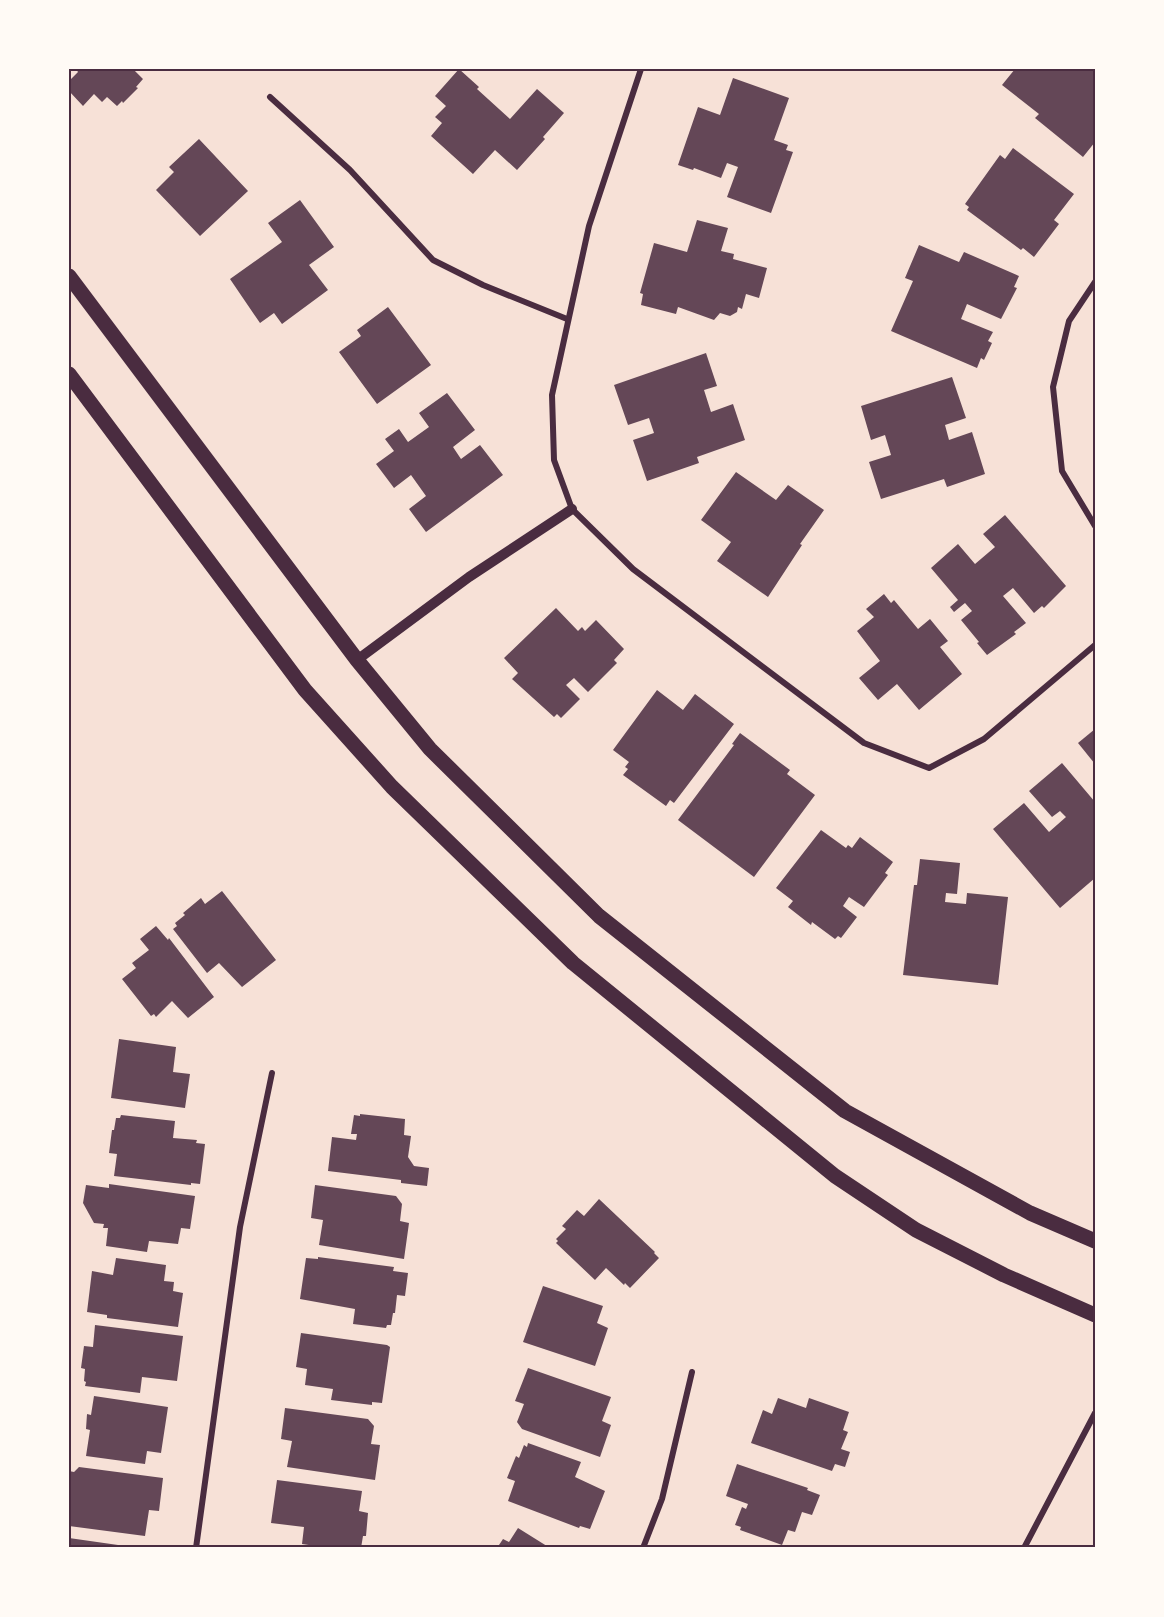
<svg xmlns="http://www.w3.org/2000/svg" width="1164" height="1617" viewBox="0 0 1164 1617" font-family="'Zilla Slab',serif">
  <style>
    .building { fill: #644757 }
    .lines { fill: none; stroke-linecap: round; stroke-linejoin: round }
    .minor { stroke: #4a2c40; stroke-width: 6 }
    .tertiary { stroke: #4a2c40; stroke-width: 10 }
    .primary { stroke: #4a2c40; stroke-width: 15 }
    .neatline { fill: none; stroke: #4a2c40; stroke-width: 2 }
  </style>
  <rect width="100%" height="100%" fill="#f7e1d7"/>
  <!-- building -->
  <g class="building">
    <path d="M76,69H133L143,79L136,87L138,88L123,103L122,101L117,106L107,97L102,102L94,94L83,106L69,91V81L78,72Z"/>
    <path d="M459,69L479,87L477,89L510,119L537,89L564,113L543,137L545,139L517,170L495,150L473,174L431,136L442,123L435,117L446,106L435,96Z"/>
    <path d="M1015,69H1095V142L1083,157L1035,118L1039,114L1002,85Z"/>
    <path d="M733,78L789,98L774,140L788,145L786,150L793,152L771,213L727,197L738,167L727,163L721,178L694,168L693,170L678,165L698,107L720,115Z"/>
    <path d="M199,139L248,191L200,236L156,190L174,172L169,167Z"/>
    <path d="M1013,148L1074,194L1054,220L1059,224L1034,257L1023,248L1021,250L967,210L969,207L965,204L1000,155L1005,159Z"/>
    <path d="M300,200L334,247L309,265L328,290L282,324L274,313L260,323L230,279L282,242L268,223Z"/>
    <path d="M697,220L728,228L721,251L734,254L733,259L767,268L759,298L746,294L742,309L738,307L737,312L730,316L720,313L714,320L678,307L676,314L641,305L643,294L640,293L654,243L687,252Z"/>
    <path d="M919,245L959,262L964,252L1019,276L1014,287L1017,288L1001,319L967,304L961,319L993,332L988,341L992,343L984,360L981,358L977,368L891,331L913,281L905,278Z"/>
    <path d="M388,307L431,365L377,404L339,352L361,336L357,330Z"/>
    <path d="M706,353L717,386L704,390L711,412L733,404L745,440L697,457L699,463L647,481L633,440L654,433L649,418L628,425L614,385Z"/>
    <path d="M952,377L966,418L945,425L949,440L972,432L985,474L947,487L944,479L881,499L869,462L891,455L885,435L871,440L861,406Z"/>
    <path d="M447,393L475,430L453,447L461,459L480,445L503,475L426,532L409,509L426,496L411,475L394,488L376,464L394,451L385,439L399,429L408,442L429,427L419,413Z"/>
    <path d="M736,472L776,500L788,485L824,510L800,544L802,545L768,597L717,561L731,542L701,520Z"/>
    <path d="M1005,515L1066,586L1044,608L1042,606L1034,613L1013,588L1003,596L1026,623L1014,632L1016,634L987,655L977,643L979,642L961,620L972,611L965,603L954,612L950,607L958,600L931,568L958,544L975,564L995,547L983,534Z"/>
    <path d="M884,594L891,603L894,600L918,629L930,619L948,641L940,647L962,674L919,710L897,684L878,700L859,678L880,661L857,631L874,617L866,609Z"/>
    <path d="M556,608L578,631L582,627L585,631L596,620L624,649L614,660L617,663L588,692L574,678L566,685L580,699L561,718L557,714L554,717L512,679L518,673L504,658Z"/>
    <path d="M657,690L683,710L695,694L734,724L674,803L670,800L666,806L623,775L628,769L625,767L629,762L613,750Z"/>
    <path d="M1095,729V764L1078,743Z"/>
    <path d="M740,733L790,770L787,774L815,795L754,877L678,820L734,745L732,744Z"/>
    <path d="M1062,763L1095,802V878L1060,908L993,829L1024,803L1049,832L1066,817L1060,811L1052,817L1029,791Z"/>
    <path d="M821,830L846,848L848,845L852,848L860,837L893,862L885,873L888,875L864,907L849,897L843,906L857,917L841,938L838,936L835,939L812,922L811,925L788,907L793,901L776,888Z"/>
    <path d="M920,859L960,863L957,894L946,893L945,902L966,904L967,893L1008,897L998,985L903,975L914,885H917Z"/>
    <path d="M222,891L276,960L242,987L219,963L207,973L173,929L177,926L175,923L185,915L183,913L201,898L205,904Z"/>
    <path d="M156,926L168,940L169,938L214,997L188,1018L172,1001L156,1017L154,1014L151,1016L122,979L136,968L132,963L149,950L140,939Z"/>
    <path d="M119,1039L176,1047L173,1072L190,1074L185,1108L111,1098Z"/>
    <path d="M360,1114L405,1119L404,1135L411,1136L408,1157L414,1166L429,1168L427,1186L401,1183V1180L328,1171L332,1137L356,1140L357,1134H351L354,1115L360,1116Z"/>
    <path d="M121,1115L175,1121L173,1138L197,1140L196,1143L205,1144L200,1184L191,1183V1185L114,1176L117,1154L109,1153L112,1130H114L116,1118H120Z"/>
    <path d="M109,1184L195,1196L190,1229L181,1228L178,1244L149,1241L147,1252L106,1246L108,1228H103L104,1224L94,1223L83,1203L86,1185L109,1188Z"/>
    <path d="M315,1185L396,1196L402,1204L400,1221L409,1223L404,1259L319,1245L323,1220L311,1218Z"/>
    <path d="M599,1199L655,1252L654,1253L659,1258L630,1288L625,1283L624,1285L606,1268L595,1280L556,1243L558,1241L556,1239L566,1229L562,1226L577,1210L584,1216Z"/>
    <path d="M318,1257L394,1267L393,1271L408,1273L405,1296L397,1295L395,1313H393L391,1325H387L386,1328L353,1324L355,1309L300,1299L306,1258L318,1259Z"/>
    <path d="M116,1258L166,1265L164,1281L174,1282L173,1291L183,1293L178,1327L107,1318V1315L87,1312L92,1271L113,1275Z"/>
    <path d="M543,1286L603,1306L597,1323L608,1328L595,1366L523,1342Z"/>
    <path d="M95,1325L183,1336L177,1381L142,1377L140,1393L85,1386L86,1382L84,1381L85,1369L81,1368L84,1346L93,1347Z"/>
    <path d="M301,1333L387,1345L390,1347L382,1403L372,1402V1405L331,1400L333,1389L305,1385L307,1369L296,1367Z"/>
    <path d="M528,1368L611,1397L602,1421L611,1425L600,1457L522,1429L517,1422L524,1404L515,1401Z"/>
    <path d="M94,1396L168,1407L161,1453L147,1451L145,1464L86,1456L90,1430L86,1429L87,1414L91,1415Z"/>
    <path d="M778,1398L806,1408L809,1398L849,1412L843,1430L848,1432L841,1449L850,1452L845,1467L835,1464L832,1471L751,1443L763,1410L772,1414Z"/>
    <path d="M285,1408L368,1419L374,1426L371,1444L380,1445L375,1480L287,1467L292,1441L281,1439Z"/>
    <path d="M528,1443L581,1462L575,1477L605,1491L590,1529L580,1526L579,1528L508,1501L515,1481L507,1478L516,1456L519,1458L524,1445L527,1447Z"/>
    <path d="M737,1464L808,1488L807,1490L820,1495L812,1515L802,1512L795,1532L788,1530L782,1545L740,1530L741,1527L735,1525L742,1507L746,1509L748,1504L726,1496Z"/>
    <path d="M79,1467L163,1478L159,1511L149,1510L145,1536L69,1526V1471L74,1472Z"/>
    <path d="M277,1480L362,1491L359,1511L368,1513L366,1536H363L361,1548H329L302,1544L304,1527L271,1523Z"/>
    <path d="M518,1528L550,1548H497L503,1539L509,1542Z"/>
    <path d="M69,1538L132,1547V1548H69Z"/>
  </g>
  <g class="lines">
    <!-- minor -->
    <g class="minor">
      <path d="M641,69L589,226L552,395L554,460L572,509L633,569L864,743L929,768L984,739L1095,645"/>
      <path d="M270,97L350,170L433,260L483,285L567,319"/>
      <path d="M1095,282L1069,321L1053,387L1062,471L1095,526"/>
      <path d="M196,1548L240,1227L272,1073"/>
      <path d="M643,1548L662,1499L692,1372"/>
      <path d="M1024,1548L1095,1413"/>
    </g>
    <!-- tertiary -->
    <path class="tertiary" d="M357,660L469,577L572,509"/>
    <!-- primary -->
    <g class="primary">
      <path d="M69,276L357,660L430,749L599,916L845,1111L1030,1213L1095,1241"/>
      <path d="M69,374L305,690L392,787L573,963L835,1176L916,1230L1004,1275L1095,1315"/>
    </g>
  </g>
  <!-- border -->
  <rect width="1164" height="1617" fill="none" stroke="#fffaf5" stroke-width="141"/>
  <rect x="70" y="70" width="1024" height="1476" class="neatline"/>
</svg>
